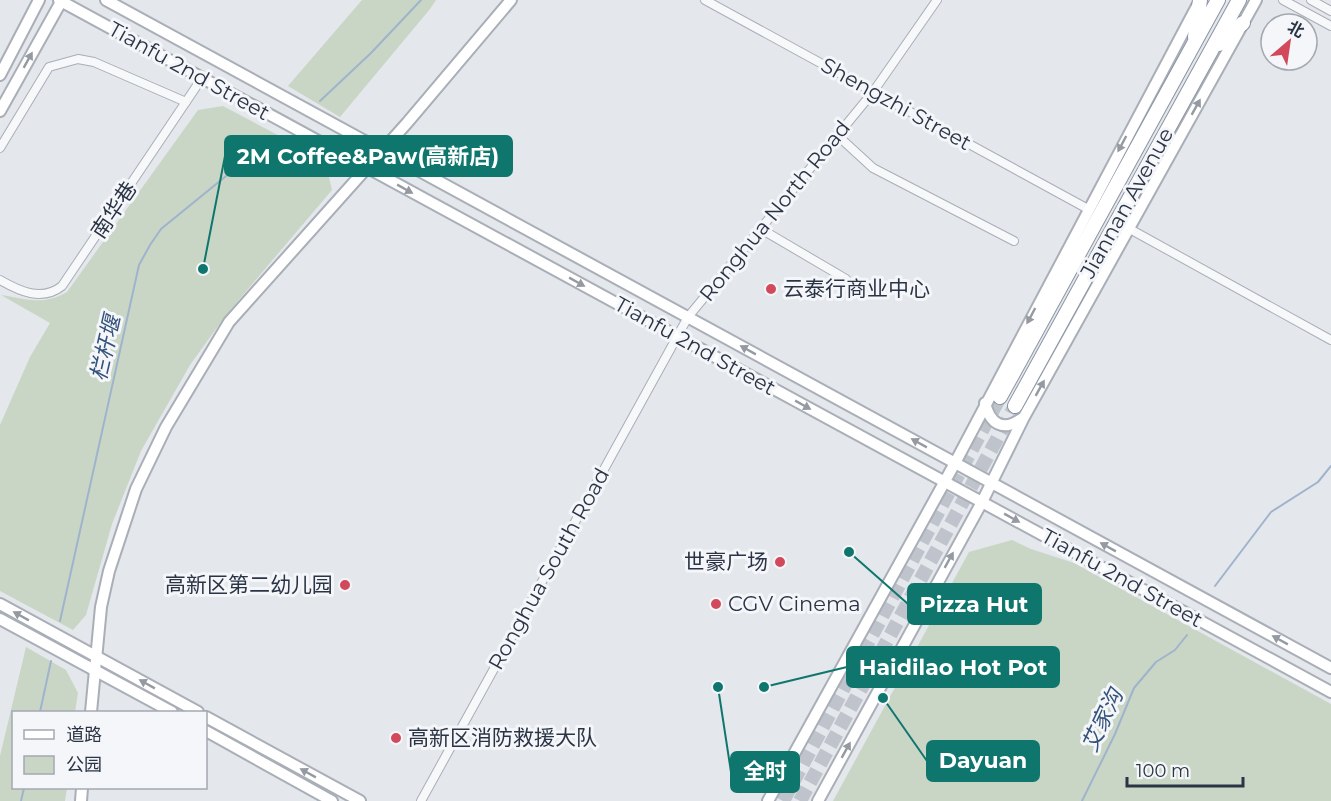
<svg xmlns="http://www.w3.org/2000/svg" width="1331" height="801" viewBox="0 0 1331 801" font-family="Montserrat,'Noto Sans SC',sans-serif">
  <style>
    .green { fill: #c9d6c5 }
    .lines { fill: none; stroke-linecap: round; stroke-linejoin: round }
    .stream { stroke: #9fb4cc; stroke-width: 2 }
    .highway-tunnel { stroke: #bfc3cb; stroke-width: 14; stroke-dasharray: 14 7; stroke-linecap: butt }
    .street-casing { stroke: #a9aeb7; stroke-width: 10 }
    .secondary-casing { stroke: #a9aeb7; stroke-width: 14 }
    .highway-casing { stroke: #8b94a3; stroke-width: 16 }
    .street { stroke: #f7f8fa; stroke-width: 8 }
    .secondary { stroke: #fff; stroke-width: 10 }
    .highway { stroke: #fff; stroke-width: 14 }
    .oneway { fill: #959aa2 }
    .poi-dot { fill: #d1495b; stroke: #f4f6f9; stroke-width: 2 }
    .labels { text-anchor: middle; stroke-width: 6; stroke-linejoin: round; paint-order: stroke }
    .street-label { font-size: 21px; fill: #2b3445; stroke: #f4f6f9 }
    .poi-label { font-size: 21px; fill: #2b3445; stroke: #f4f6f9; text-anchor: start }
    .water-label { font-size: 22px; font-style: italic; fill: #34527a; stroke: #f4f6f9 }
    .leader { fill: none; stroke: #0f766e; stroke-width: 2 }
    .callout-dot { fill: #0f766e; stroke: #f4f6f9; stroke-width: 2 }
    .callout { fill: #0f766e; stroke: #0f766e; stroke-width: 2 }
    .callout-label { font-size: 22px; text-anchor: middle; font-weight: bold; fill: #fff }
  </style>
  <rect width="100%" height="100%" fill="#e4e7ec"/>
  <!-- green -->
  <g class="green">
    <path d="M362,0H436L430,9L340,117L288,86Z"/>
    <path d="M223,106L325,160L332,190L226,315L190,365L141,451L112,524L86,615L73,630L0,591V425L30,357L50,323L1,295C28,299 42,306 67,292L198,110Z"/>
    <path d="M1012,540L1031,549L1074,563L1331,704V801H833L969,552Z"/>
    <path d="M26,647L66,670L78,693L75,712H14V788H67L65,801H0V756Z"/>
  </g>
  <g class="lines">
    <!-- stream -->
    <g class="stream">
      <path d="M320,101L371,53L421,0"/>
      <path d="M1215,586L1271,512L1318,482L1331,466"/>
      <path d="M60,621L139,265L150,245L161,229L274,137"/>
      <path d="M40,712L51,661"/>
      <path d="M21,801L24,788"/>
      <path d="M1082,801L1115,734L1134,688L1156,662L1175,650L1187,635"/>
    </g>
    <!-- highway-tunnel -->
    <g class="highway-tunnel">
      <path d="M783,801L1000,397"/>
      <path d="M800,801L1015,406"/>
    </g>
    <!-- street casing -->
    <g class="street-casing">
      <g id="street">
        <path d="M705,0L1088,209"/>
        <path d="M1283,0L1331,26"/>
        <path d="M1311,0L1331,11"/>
        <path d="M837,135L873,168L1014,241"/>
        <path d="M0,148L49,67L78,59L94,62L186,102"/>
        <path d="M1128,228L1331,340"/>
        <path d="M761,229L846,279"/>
        <path d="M0,280C19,291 42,302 62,286L202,78"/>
        <path d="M421,801L688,317L873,92L937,0"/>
      </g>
    </g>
    <!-- secondary casing -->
    <g class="secondary-casing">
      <g id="secondary">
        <path d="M59,0L1331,692"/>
        <path d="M106,0L1331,668"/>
        <path d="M0,75L39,0"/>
        <path d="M0,111L62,0"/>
        <path d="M985,403C990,424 1003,432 1021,419"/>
        <path d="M0,604L198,712"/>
        <path d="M0,619L172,712"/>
        <path d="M91,712L101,607L109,571L136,489L166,427L229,322L407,123L511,0"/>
        <path d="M206,717L360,801"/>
        <path d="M206,731L332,801"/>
        <path d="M81,801L82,788"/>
        <path d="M768,801L955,463L1197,6"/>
        <path d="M818,801L982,502L1024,417L1256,0"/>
      </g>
    </g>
    <!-- highway casing -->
    <g class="highway-casing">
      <g id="highway">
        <path d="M1195,37L1200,0"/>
        <path d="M1219,44L1243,23"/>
        <path d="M1000,397L1218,0"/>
        <path d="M1015,406L1239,0"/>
      </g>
    </g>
    <!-- street -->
    <use href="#street" class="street"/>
    <!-- secondary -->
    <use href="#secondary" class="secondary"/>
    <!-- highway -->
    <use href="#highway" class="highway"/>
  </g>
  <!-- one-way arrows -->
  <defs><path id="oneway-solid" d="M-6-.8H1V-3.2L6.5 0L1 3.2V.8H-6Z" transform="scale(1.5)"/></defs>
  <g class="oneway">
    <use href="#oneway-solid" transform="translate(28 60) rotate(-61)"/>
    <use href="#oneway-solid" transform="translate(1196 107) rotate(-61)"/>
    <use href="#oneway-solid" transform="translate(1122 144) rotate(118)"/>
    <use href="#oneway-solid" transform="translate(405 189) rotate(29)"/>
    <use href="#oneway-solid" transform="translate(577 282) rotate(29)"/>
    <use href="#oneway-solid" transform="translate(1031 316) rotate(118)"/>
    <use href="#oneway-solid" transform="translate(748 350) rotate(-151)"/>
    <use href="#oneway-solid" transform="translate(1040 388) rotate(-61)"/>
    <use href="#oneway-solid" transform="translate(803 405) rotate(29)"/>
    <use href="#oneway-solid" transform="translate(919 443) rotate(-151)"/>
    <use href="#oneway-solid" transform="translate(1012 518) rotate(29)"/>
    <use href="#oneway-solid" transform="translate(1108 547) rotate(-151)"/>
    <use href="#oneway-solid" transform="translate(949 560) rotate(-61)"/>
    <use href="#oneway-solid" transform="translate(21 616) rotate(-151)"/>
    <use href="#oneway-solid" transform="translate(1280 640) rotate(-151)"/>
    <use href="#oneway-solid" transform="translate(147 684) rotate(-151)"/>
    <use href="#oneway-solid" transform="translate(846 750) rotate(-61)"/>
    <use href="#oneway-solid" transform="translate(308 773) rotate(-151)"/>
  </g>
  <!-- markers -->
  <g class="poi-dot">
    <circle cx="771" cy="289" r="6"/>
    <circle cx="780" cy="562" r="6"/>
    <circle cx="345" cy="585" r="6"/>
    <circle cx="716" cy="604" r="6"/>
    <circle cx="396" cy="738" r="6"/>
  </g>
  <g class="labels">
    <!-- street labels -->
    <g class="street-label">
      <text transform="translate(189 71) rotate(29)" y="7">Tianfu 2nd Street</text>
      <text transform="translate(896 104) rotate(29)" y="7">Shengzhi Street</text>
      <text transform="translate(1127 203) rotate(-61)" y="7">Jiannan Avenue</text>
      <text transform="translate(114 210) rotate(-56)" y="7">南华巷</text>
      <text transform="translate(775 211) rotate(-51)" y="7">Ronghua North Road</text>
      <text transform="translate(695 346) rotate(29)" y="7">Tianfu 2nd Street</text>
      <text transform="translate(549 569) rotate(-61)" y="7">Ronghua South Road</text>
      <text transform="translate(1122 578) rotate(29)" y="7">Tianfu 2nd Street</text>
    </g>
    <!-- poi labels -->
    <g class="poi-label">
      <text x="783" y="296">云泰行商业中心</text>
      <text x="768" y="569" text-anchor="end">世豪广场</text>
      <text x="333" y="592" text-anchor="end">高新区第二幼儿园</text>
      <text x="728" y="611">CGV Cinema</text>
      <text x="408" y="745">高新区消防救援大队</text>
    </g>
    <!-- water labels -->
    <g class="water-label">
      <text transform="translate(105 348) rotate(-77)" y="8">栏杆堰</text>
      <text transform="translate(1102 720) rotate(-65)" y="8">艾家沟</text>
    </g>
  </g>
  <!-- callouts -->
  <path class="leader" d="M203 269L225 156M849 552L908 604M764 687L847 667M883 698L927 761M718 687L731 772"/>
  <g class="callout-dot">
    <circle cx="203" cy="269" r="6"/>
    <circle cx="849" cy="552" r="6"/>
    <circle cx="764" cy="687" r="6"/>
    <circle cx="883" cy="698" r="6"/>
    <circle cx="718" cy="687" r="6"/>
  </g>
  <g class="callout">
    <rect x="225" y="136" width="287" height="40" rx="6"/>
    <rect x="908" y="584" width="133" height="40" rx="6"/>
    <rect x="847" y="647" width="212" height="40" rx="6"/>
    <rect x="927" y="741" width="112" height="40" rx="6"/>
    <rect x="731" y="752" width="68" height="40" rx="6"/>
  </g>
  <g class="callout-label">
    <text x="368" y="164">2M Coffee&amp;Paw(高新店)</text>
    <text x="974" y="612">Pizza Hut</text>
    <text x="953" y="675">Haidilao Hot Pot</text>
    <text x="983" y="768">Dayuan</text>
    <text x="765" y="779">全时</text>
  </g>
  <!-- legend -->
  <rect x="12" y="711" width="195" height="78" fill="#f4f6f9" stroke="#a4a8b1" stroke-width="1.5"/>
  <rect x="24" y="730" width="30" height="9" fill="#ffffff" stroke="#a4a8b1" stroke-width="1.5"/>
  <text x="66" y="741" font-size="18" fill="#2b3445">道路</text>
  <rect x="24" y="756" width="30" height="18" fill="#c9d6c5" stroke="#a4a8b1" stroke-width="1.5"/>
  <text x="66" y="771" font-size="18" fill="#2b3445">公园</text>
  <!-- north arrow -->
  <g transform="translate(1289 42) rotate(29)"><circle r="28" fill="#f4f6f9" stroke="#a4a8b1" stroke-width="1.5"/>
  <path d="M0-4.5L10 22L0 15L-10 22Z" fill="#d1495b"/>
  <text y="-9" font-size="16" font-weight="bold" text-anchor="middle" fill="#2b3445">北</text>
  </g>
  <!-- scale -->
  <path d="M1127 777v9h116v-9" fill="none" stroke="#2b3445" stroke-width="3"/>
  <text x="1136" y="777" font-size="18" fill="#2b3445" stroke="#f4f6f9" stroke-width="4.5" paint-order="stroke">100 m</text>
</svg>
